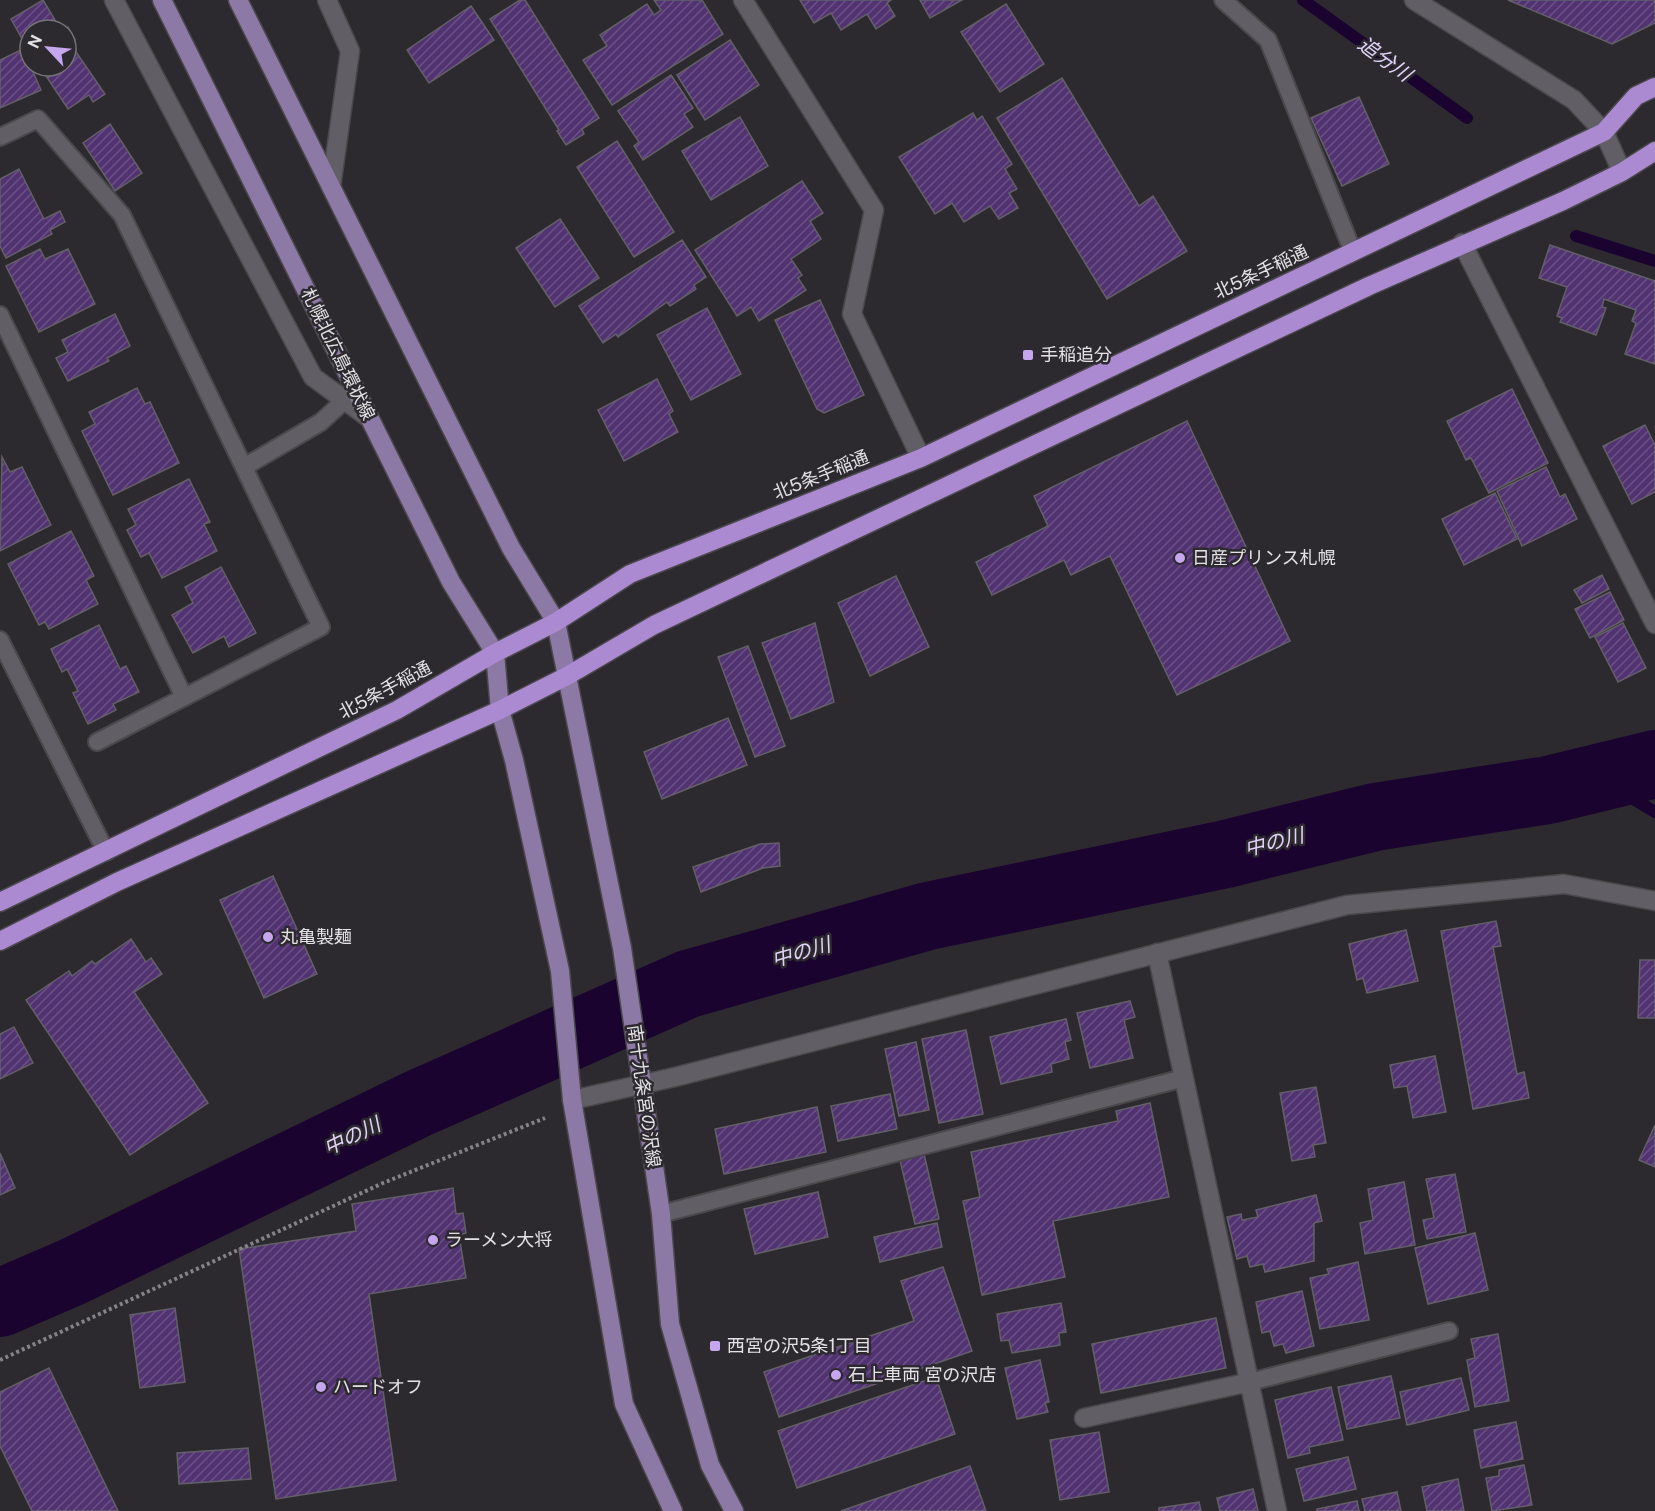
<svg xmlns="http://www.w3.org/2000/svg" width="1655" height="1511" viewBox="0 0 1655 1511" font-family="'Public Sans','Noto Sans JP',sans-serif">
  <style>
    .lines { fill: none; stroke-linecap: round; stroke-linejoin: round }
    .stream { stroke: #1b032f; stroke-width: 12 }
    .river { stroke: #1b032f; stroke-width: 68 }
    .building { fill: url(#building-hatch); stroke: #626066; stroke-width: 1.5 }
    .lane-casing { stroke: #4a484d; stroke-width: 20 }
    .street-casing { stroke: #4a484d; stroke-width: 21 }
    .primary-casing { stroke: #4a484d; stroke-width: 21 }
    .highway-casing { stroke: #4a484d; stroke-width: 21 }
    .path { stroke: #858388; stroke-width: 4; stroke-dasharray: 3 3; stroke-linecap: butt }
    .lane { stroke: #615f65; stroke-width: 16 }
    .street { stroke: #615f65; stroke-width: 18 }
    .primary { stroke: #8d79a6; stroke-width: 18 }
    .highway { stroke: #ab8ad2; stroke-width: 18 }
    .poi-dot { fill: #c7a6f0; stroke: #2c2a2f; stroke-width: 2 }
    .labels { text-anchor: middle; stroke-width: 5; stroke-linejoin: round; paint-order: stroke }
    .street-label { font-size: 18px; fill: #e3e1e5; stroke: #2c2a2f }
    .poi-label { font-size: 18px; fill: #e3e1e5; stroke: #2c2a2f; text-anchor: start }
    .water-label { font-size: 20px; font-style: italic; fill: #e3d3f9; stroke: #2c2a2f }
  </style>
  <defs>
    <pattern id="building-hatch" width="6" height="6" patternUnits="userSpaceOnUse" patternTransform="scale(1.5)"><rect width="6" height="6" fill="#523372"/><path d="M-1 1l2-2M0 6l6-6M5 7l2-2" fill="none" stroke="#6b5086"/></pattern>
  </defs>
  <rect width="100%" height="100%" fill="#2c2a2f"/>
  <g class="lines">
    <!-- stream -->
    <g class="stream">
      <path d="M1303,0L1467,118"/>
      <path d="M1576,236L1655,261"/>
      <path d="M1597,777L1655,812"/>
    </g>
    <!-- river -->
    <path class="river" d="M0,1303L72,1272L417,1104L688,984L928,916L1226,854L1375,817L1548,790L1655,764"/>
  </g>
  <!-- building -->
  <g class="building">
    <path d="M43,0L61,30H30V53L11,19Z"/>
    <path d="M520,0H525L599,118L582,129L584,134L566,145L557,131L559,130L490,19Z"/>
    <path d="M654,0H702L723,34L612,105L583,60L607,46L600,35L647,4L654,15L661,10Z"/>
    <path d="M800,0H891L887,3L895,16L876,29L867,14L841,30L831,13L814,23Z"/>
    <path d="M920,0H962L930,18Z"/>
    <path d="M1508,0H1655V23L1612,44Z"/>
    <path d="M1006,4L1044,64L1000,92L961,32Z"/>
    <path d="M471,6L494,40L429,83L407,50Z"/>
    <path d="M68,27L75,40L66,45V30H63Z"/>
    <path d="M730,40L759,85L705,120L677,75Z"/>
    <path d="M23,49L41,90L0,108V60Z"/>
    <path d="M74,49L105,94L93,102L89,95L68,109L42,70L48,66H66V54Z"/>
    <path d="M671,75L693,108L684,114L693,127L643,160L634,146L639,142L618,111Z"/>
    <path d="M1062,78L1139,206L1153,196L1187,251L1107,299L997,118Z"/>
    <path d="M1359,97L1389,164L1342,186L1311,118Z"/>
    <path d="M973,113L977,120L982,116L1012,164L1005,169L1017,189L1009,193L1018,208L999,219L990,206L964,222L952,203L935,214L899,157Z"/>
    <path d="M740,117L768,166L711,200L682,151Z"/>
    <path d="M110,124L142,173L115,191L83,143Z"/>
    <path d="M617,141L674,232L634,257L577,167Z"/>
    <path d="M19,169L44,219L60,211L65,222L50,230L52,234L6,258L0,246V179Z"/>
    <path d="M802,181L823,213L810,221L821,239L791,259L802,275L798,278L806,290L759,321L751,307L737,316L695,250Z"/>
    <path d="M560,219L599,278L555,307L516,248Z"/>
    <path d="M682,240L706,277L694,285L696,289L670,306L667,302L618,337L616,334L603,343L579,306Z"/>
    <path d="M1550,245L1655,281V364L1625,354L1636,323L1632,321L1636,310L1604,299L1602,307L1606,308L1596,335L1560,322L1562,318L1557,316L1567,287L1539,278Z"/>
    <path d="M40,249L45,259L68,249L95,304L39,332L6,266Z"/>
    <path d="M820,300L864,395L824,413L817,409L775,320Z"/>
    <path d="M707,308L741,374L691,400L657,335Z"/>
    <path d="M115,314L130,346L107,358L109,361L68,381L56,358L68,352L62,340Z"/>
    <path d="M657,379L673,411L669,414L678,432L624,461L598,410Z"/>
    <path d="M137,388L145,404L150,402L179,463L113,495L82,431L95,424L89,412Z"/>
    <path d="M1512,389L1548,463L1489,493L1471,458L1466,460L1447,421Z"/>
    <path d="M1187,421L1290,641L1177,695L1110,556L1071,575L1064,560L992,595L976,562L1048,526L1034,496Z"/>
    <path d="M1645,425L1655,445V492L1632,504L1603,446Z"/>
    <path d="M2,457L10,472L22,467L51,525L0,551Z"/>
    <path d="M1546,467L1560,497L1565,494L1577,519L1522,546L1497,491Z"/>
    <path d="M189,479L210,522L204,524L217,551L162,578L149,553L141,557L127,530L136,525L128,509Z"/>
    <path d="M1495,493L1517,539L1464,565L1442,519Z"/>
    <path d="M71,531L94,576L86,580L98,604L49,629L45,622L39,625L8,564Z"/>
    <path d="M221,567L256,633L229,647L224,636L193,653L172,615L193,603L185,587Z"/>
    <path d="M1602,575L1609,589L1582,603L1574,590Z"/>
    <path d="M896,576L929,647L870,676L838,603Z"/>
    <path d="M1610,592L1624,620L1590,638L1575,609Z"/>
    <path d="M815,623L834,702L791,719L762,643Z"/>
    <path d="M1623,623L1646,668L1618,682L1595,637Z"/>
    <path d="M99,625L120,669L126,666L139,692L113,704L116,710L88,724L73,693L78,691L67,669L62,672L51,649Z"/>
    <path d="M748,646L785,746L755,757L718,657Z"/>
    <path d="M728,718L747,765L662,799L644,752Z"/>
    <path d="M779,843L780,866L763,868L701,892L693,867L760,844Z"/>
    <path d="M273,876L317,974L264,998L220,900Z"/>
    <path d="M1496,921L1501,946L1493,947L1517,1074L1524,1072L1529,1098L1473,1109L1441,931Z"/>
    <path d="M1406,930L1418,981L1367,993L1363,978L1357,980L1349,944Z"/>
    <path d="M131,939L146,962L151,958L162,974L134,992L208,1103L130,1155L26,1000L69,971L72,976L92,961L95,964Z"/>
    <path d="M1640,960H1655V1018H1638Z"/>
    <path d="M1130,1001L1135,1017L1124,1020L1133,1058L1090,1068L1077,1013Z"/>
    <path d="M1066,1019L1071,1040L1065,1042L1069,1059L1051,1064L1052,1072L1001,1084L990,1037Z"/>
    <path d="M14,1027L33,1063L0,1079V1034Z"/>
    <path d="M966,1030L983,1114L939,1123L922,1039Z"/>
    <path d="M916,1042L929,1110L899,1116L885,1049Z"/>
    <path d="M1435,1056L1446,1112L1413,1118L1407,1086L1394,1088L1390,1065Z"/>
    <path d="M1316,1087L1326,1143L1313,1145L1315,1157L1292,1161L1280,1093Z"/>
    <path d="M890,1094L897,1129L838,1141L831,1106Z"/>
    <path d="M1150,1103L1169,1197L1053,1221L1065,1277L982,1295L963,1201L980,1197L971,1152L1118,1121L1116,1111Z"/>
    <path d="M817,1107L826,1152L724,1174L715,1129Z"/>
    <path d="M1655,1125V1167L1639,1160Z"/>
    <path d="M0,1153L15,1188L0,1195Z"/>
    <path d="M924,1154L939,1219L915,1224L900,1160Z"/>
    <path d="M1455,1174L1466,1232L1427,1239L1423,1220L1434,1218L1426,1179Z"/>
    <path d="M1404,1182L1415,1245L1365,1254L1360,1223L1373,1220L1368,1189Z"/>
    <path d="M453,1188L456,1214L463,1213L466,1233L459,1235L466,1278L369,1294L396,1480L276,1499L239,1249L356,1231L352,1204Z"/>
    <path d="M818,1192L828,1237L755,1254L744,1209Z"/>
    <path d="M1316,1195L1322,1221L1314,1223V1261L1265,1272L1263,1264L1250,1267L1247,1256L1237,1259L1227,1217L1241,1214L1242,1220L1258,1217L1256,1210Z"/>
    <path d="M937,1223L942,1247L880,1262L874,1237Z"/>
    <path d="M1475,1233L1488,1290L1428,1304L1415,1248Z"/>
    <path d="M1358,1262L1369,1320L1320,1329L1310,1278L1329,1274L1327,1269Z"/>
    <path d="M943,1267L972,1351L779,1417L764,1372L914,1321L901,1281Z"/>
    <path d="M1302,1291L1314,1346L1286,1353L1283,1344L1274,1346L1270,1331L1262,1333L1256,1302Z"/>
    <path d="M1061,1303L1066,1332L1059,1333L1060,1345L1012,1353L1009,1340L1001,1341L997,1314Z"/>
    <path d="M175,1308L185,1382L140,1388L130,1315Z"/>
    <path d="M1216,1318L1226,1368L1101,1393L1092,1344Z"/>
    <path d="M1498,1334L1509,1401L1475,1407L1467,1360L1475,1358L1471,1339Z"/>
    <path d="M1040,1360L1049,1402L1045,1403L1048,1412L1017,1419L1005,1368Z"/>
    <path d="M49,1368L118,1511H32L0,1446V1392Z"/>
    <path d="M1391,1376L1400,1418L1347,1429L1338,1387Z"/>
    <path d="M936,1377L955,1434L797,1488L778,1431Z"/>
    <path d="M1461,1378L1469,1410L1407,1425L1400,1392Z"/>
    <path d="M1331,1387L1343,1440L1309,1447L1310,1453L1288,1458L1275,1400Z"/>
    <path d="M1516,1422L1523,1459L1481,1468L1474,1430Z"/>
    <path d="M1099,1432L1109,1492L1060,1500L1050,1440Z"/>
    <path d="M248,1448L251,1479L179,1484L177,1453Z"/>
    <path d="M1348,1457L1356,1489L1304,1501L1296,1469Z"/>
    <path d="M1524,1465L1532,1505L1492,1511L1486,1478L1499,1476V1470Z"/>
    <path d="M970,1466L986,1511H841Z"/>
    <path d="M1458,1479L1464,1511H1427L1422,1487Z"/>
    <path d="M1253,1489L1258,1511H1220L1217,1498Z"/>
    <path d="M1397,1492L1401,1511H1365L1362,1499Z"/>
    <path d="M1357,1501L1359,1511H1317V1509Z"/>
    <path d="M1199,1502L1201,1511H1159V1508Z"/>
  </g>
  <g class="lines">
    <!-- lane casing -->
    <g class="lane-casing">
      <g id="lane">
        <path d="M1223,0L1268,40L1353,252"/>
        <path d="M0,137L38,119L122,215L321,627L97,742"/>
        <path d="M0,315L184,697"/>
        <path d="M244,467L321,422L345,400"/>
        <path d="M0,640L106,852"/>
        <path d="M661,1214L1184,1078"/>
        <path d="M1250,1382L1449,1331"/>
      </g>
    </g>
    <!-- street casing -->
    <g class="street-casing">
      <g id="street">
        <path d="M114,0L313,377L369,418"/>
        <path d="M327,0L350,51L331,187"/>
        <path d="M743,0L874,210L852,314L921,458"/>
        <path d="M1414,0L1574,100L1604,132L1622,172"/>
        <path d="M1462,243L1655,624"/>
        <path d="M1157,953L1277,1511"/>
        <path d="M572,1100L675,1077L1347,905L1564,884L1655,901"/>
        <path d="M1084,1418L1250,1382"/>
      </g>
    </g>
    <!-- primary casing -->
    <g class="primary-casing">
      <g id="primary">
        <path d="M162,0L451,582L495,653L500,710L514,760L560,971L572,1100L624,1404L673,1511"/>
        <path d="M238,0L511,548L556,622L622,948L661,1214L670,1324L710,1465L734,1511"/>
      </g>
    </g>
    <!-- highway casing -->
    <g class="highway-casing">
      <g id="highway">
        <path d="M0,902L397,710L495,653L556,622L630,574L921,458L1604,132L1636,96L1655,87"/>
        <path d="M0,941L117,882L500,710L567,676L654,625L1369,286L1563,201L1622,172L1655,151"/>
      </g>
    </g>
    <!-- path -->
    <path class="path" d="M0,1360L383,1183L545,1118"/>
    <!-- lane -->
    <use href="#lane" class="lane"/>
    <!-- street -->
    <use href="#street" class="street"/>
    <!-- primary -->
    <use href="#primary" class="primary"/>
    <!-- highway -->
    <use href="#highway" class="highway"/>
  </g>
  <!-- markers -->
  <g class="poi-dot">
    <rect x="1022" y="349" width="12" height="12" rx="3"/>
    <circle cx="1180" cy="558" r="6"/>
    <circle cx="268" cy="937" r="6"/>
    <circle cx="433" cy="1240" r="6"/>
    <rect x="709" y="1340" width="12" height="12" rx="3"/>
    <circle cx="836" cy="1375" r="6"/>
    <circle cx="321" cy="1387" r="6"/>
  </g>
  <g class="labels">
    <!-- street labels -->
    <g class="street-label">
      <text transform="translate(1261 272) rotate(-25)" y="6">北5条手稲通</text>
      <text transform="translate(338 354) rotate(64)" y="6">札幌北広島環状線</text>
      <text transform="translate(821 475) rotate(-22)" y="6">北5条手稲通</text>
      <text transform="translate(385 690) rotate(-28)" y="6">北5条手稲通</text>
      <text transform="translate(644 1096) rotate(82)" y="6">南十九条宮の沢線</text>
    </g>
    <!-- poi labels -->
    <g class="poi-label">
      <text x="1040" y="361">手稲追分</text>
      <text x="1192" y="564">日産プリンス札幌</text>
      <text x="280" y="943">丸亀製麺</text>
      <text x="445" y="1246">ラーメン大将</text>
      <text x="727" y="1352">西宮の沢5条1丁目</text>
      <text x="848" y="1381">石上車両 宮の沢店</text>
      <text x="333" y="1393">ハードオフ</text>
    </g>
    <!-- water labels -->
    <g class="water-label">
      <text transform="translate(1385 59) rotate(36)" y="7">追分川</text>
      <text transform="translate(1274 842) rotate(-14)" y="7">中の川</text>
      <text transform="translate(801 952) rotate(-16)" y="7">中の川</text>
      <text transform="translate(352 1136) rotate(-26)" y="7">中の川</text>
    </g>
  </g>
  <!-- north arrow -->
  <g transform="translate(48 48) rotate(296)"><circle r="28" fill="#2c2a2f" stroke="#757378" stroke-width="1.5"/>
  <path d="M0-4.5L10 22L0 15L-10 22Z" fill="#c7a6f0"/>
  <text y="-9" font-size="16" font-weight="bold" text-anchor="middle" fill="#e3e1e5">N</text>
  </g>
</svg>
